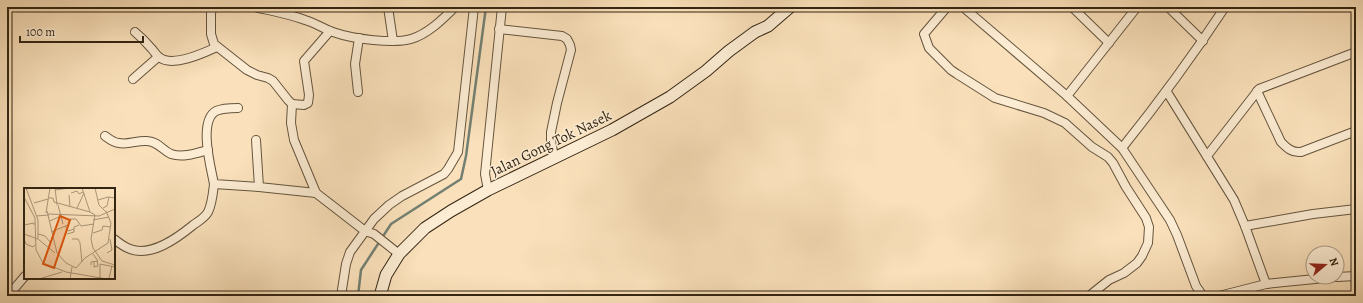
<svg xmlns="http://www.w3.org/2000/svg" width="1363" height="303" viewBox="0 0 1363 303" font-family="Alegreya,serif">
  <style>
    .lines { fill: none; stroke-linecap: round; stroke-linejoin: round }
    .stream { stroke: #738073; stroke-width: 2.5 }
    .minor-casing { stroke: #65543d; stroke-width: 10 }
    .secondary-casing { stroke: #332513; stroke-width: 13 }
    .minor { stroke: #fcecd3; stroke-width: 8 }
    .secondary { stroke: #fcecd3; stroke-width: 11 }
    .labels { text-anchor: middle; stroke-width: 3; stroke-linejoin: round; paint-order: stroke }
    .street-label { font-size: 15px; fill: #332513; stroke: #fcecd3 }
    .inset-road { fill: none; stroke: #aa9678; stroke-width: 1 }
    .view { fill: #df560c; fill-opacity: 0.15; stroke: #df560c; stroke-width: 2 }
    .inset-edge { fill: none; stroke: #332513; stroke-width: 2 }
  </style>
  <rect width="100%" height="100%" fill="#fae1bb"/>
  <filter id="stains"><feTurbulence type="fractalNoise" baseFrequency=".005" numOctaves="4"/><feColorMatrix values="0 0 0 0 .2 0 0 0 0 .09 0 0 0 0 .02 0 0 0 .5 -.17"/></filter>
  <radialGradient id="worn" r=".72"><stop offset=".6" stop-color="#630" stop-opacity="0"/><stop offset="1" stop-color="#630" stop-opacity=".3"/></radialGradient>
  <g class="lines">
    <!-- stream -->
    <path class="stream" d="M358,296L361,270L391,224L461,179L466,156L486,7"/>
    <!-- minor casing -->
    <g class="minor-casing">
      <g id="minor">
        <path d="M213,7L211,13V34L214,44L247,70L257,75L268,78L273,81L288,100L292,104L291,123L294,140L316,193L365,231L374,234L399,254"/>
        <path d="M255,7C272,11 289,14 305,20C316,23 325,30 336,33C353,39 394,44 411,39C428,34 443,19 455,7"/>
        <path d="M388,7L393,41"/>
        <path d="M947,7L924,34L929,48L951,70L957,74L995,98L1044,113L1065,123L1092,147L1108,157L1113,163L1126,187L1146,218L1149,227L1148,243L1142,256L1137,263L1124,273L1109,280L1089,296"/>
        <path d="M963,7L1067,96L1122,148L1170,220L1177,235L1196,286L1203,296"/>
        <path d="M1072,7L1109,43"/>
        <path d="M1168,7L1203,41"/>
        <path d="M499,29L562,36L567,39L570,45L571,50L557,103L551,132V141L554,157"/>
        <path d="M135,32C141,37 146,42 151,48C154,51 156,55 159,57C172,68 204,53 217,47"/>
        <path d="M133,79L158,57"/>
        <path d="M1257,91L1281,142C1287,148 1292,153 1301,152L1356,131"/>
        <path d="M358,92L355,64L359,38"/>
        <path d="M1167,92L1234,200L1245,226L1266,284"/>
        <path d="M1067,96L1137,7"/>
        <path d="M292,104L304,105L308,103L309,95L304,61L330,31"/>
        <path d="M238,108C231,108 223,108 216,111C198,121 211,168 214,184L259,187L316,193"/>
        <path d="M105,136C109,139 115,143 119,143C128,145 138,140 147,141C159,142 162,150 171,154C183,158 197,153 208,150"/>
        <path d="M256,140L259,187"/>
        <path d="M1122,148C1159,102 1192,57 1225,7"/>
        <path d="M1207,156L1259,89L1356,52"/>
        <path d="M488,190L485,174L502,7"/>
        <path d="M1245,226L1313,214L1356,209"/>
        <path d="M114,239C119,243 124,247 130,249C151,257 176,239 192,226C197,222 205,218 208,212C212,204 213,193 214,184"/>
        <path d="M1337,277L1356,276"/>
        <path d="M8,296L25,276"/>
        <path d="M341,296L346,264L350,252L374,219L389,205L402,196L444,174L448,169L458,152L474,7"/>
        <path d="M1219,296L1266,284L1335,277"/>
      </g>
    </g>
    <!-- secondary casing -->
    <g class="secondary-casing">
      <path id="secondary" d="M380,296L386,275L399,254L425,228L451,211L488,190L612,130L670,97L706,71L729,51L755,32L768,26L790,7"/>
    </g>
    <!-- minor -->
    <use href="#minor" class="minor"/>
    <!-- secondary -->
    <use href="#secondary" class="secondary"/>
  </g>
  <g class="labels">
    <!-- street labels -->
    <g class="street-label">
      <text transform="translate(551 143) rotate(-26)" y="5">Jalan Gong Tok Nasek</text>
    </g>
  </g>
  <!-- overview -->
  <g transform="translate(24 188)">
    <rect width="91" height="91" fill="#fae1bb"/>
    <path class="inset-road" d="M2,0L14,32V50M31,0L33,17M58,0L66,24L71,27L67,51L69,60L78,73L91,77M71,0L75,17L82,24M31,2L46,0M47,5L53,3L55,6L59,4M45,7L46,19M0,9L11,30L12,62L19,75L42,84L83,91M25,10H29L30,14L66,24M74,12L84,9L91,10M10,15L24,11M34,17L39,36M53,20L60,5M79,20L83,18L85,9M23,23L33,65L42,75L52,80L61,70L84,55L87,35L82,23M22,25L26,0M24,26L75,28L91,21M12,28L25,27M69,32L85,29M26,33L37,28M0,37L10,35V37M41,38L44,43L50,41M27,44L44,37L46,31H52L57,38L70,36M69,45L78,42L79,38L87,39M0,46L14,51L31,65M14,46L21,48L26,54M43,46L50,44V39L55,37M0,51L2,56L9,59L11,57M48,51H54L56,55L58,74M83,65L88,62L86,51M70,74V79L74,78L73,73M67,77V74L74,73L69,66M76,90V76L91,79M85,90L88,78M15,91L38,84M46,91L48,79"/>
    <path class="view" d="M36,28L46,32L30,80L19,76Z"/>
    <rect width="91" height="91" class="inset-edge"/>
  </g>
  <!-- margin -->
  <rect width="1363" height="303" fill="none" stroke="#fae1bb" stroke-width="24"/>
  <rect x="8" y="8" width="1347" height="287" fill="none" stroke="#332513" stroke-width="2"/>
  <rect x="12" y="12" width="1339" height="279" fill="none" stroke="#332513"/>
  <!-- north arrow -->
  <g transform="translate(1325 265) rotate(71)"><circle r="19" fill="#fcecd3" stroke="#ac9c86"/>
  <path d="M0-3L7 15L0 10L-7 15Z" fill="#8f2418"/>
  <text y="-6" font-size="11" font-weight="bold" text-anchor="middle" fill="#332513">N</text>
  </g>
  <!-- scale -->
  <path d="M20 36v6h123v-6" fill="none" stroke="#332513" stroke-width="2"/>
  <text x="26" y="36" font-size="12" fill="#332513" stroke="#fcecd3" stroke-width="3" paint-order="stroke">100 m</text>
  <rect width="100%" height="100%" filter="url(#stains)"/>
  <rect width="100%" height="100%" fill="url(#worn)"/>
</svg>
